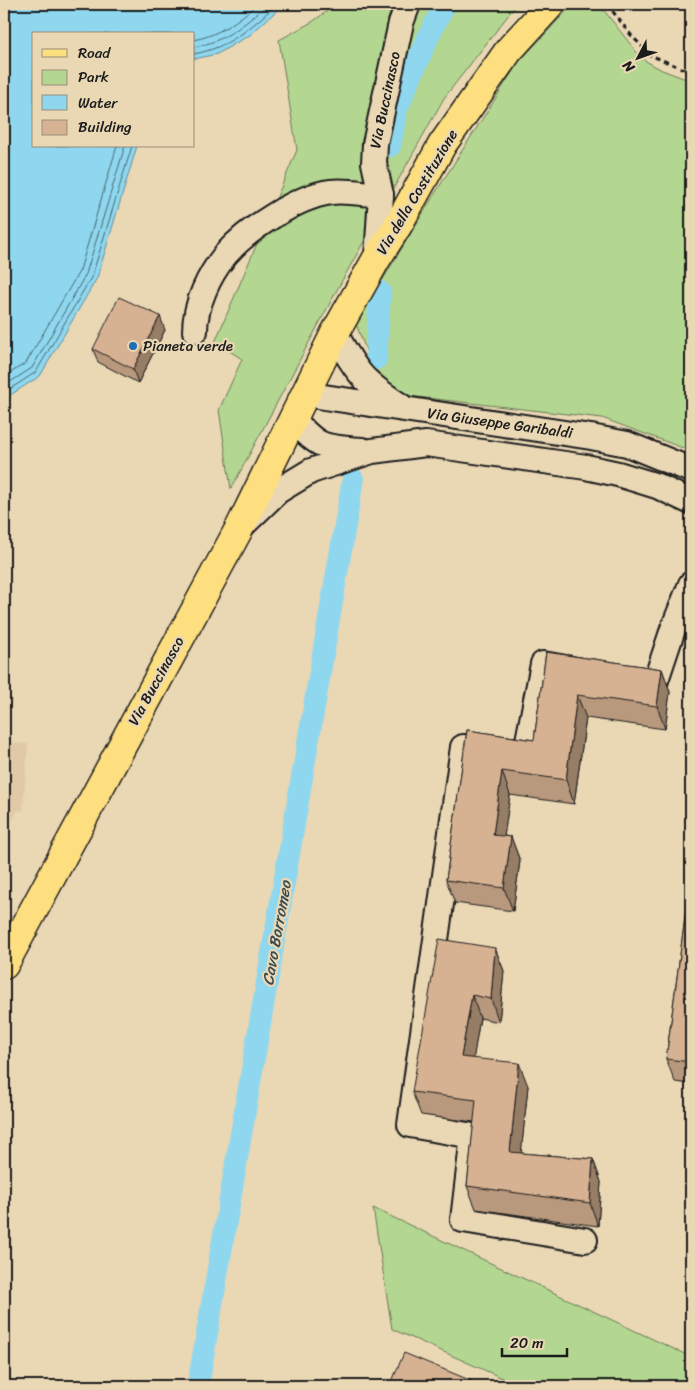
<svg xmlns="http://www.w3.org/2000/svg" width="695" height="1390" viewBox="0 0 695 1390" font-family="Sriracha,sans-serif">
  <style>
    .built { fill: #e0c9a7 }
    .green { fill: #b3d691; stroke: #687956 }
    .water { fill: #8ed7ef; stroke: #608c9b }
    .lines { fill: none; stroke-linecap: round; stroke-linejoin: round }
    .shore { stroke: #4a6770; stroke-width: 1 }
    .canal { stroke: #8ed7ef; stroke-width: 22 }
    .minor-casing { stroke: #1c1c1c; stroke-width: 28 }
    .major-casing { stroke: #1c1c1c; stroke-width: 31 }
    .path { stroke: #1c1c1c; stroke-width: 3; stroke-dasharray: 5 4; stroke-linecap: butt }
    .minor { stroke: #ead8b5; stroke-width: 24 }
    .major { stroke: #fddf80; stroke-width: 28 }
    .wall { fill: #b9997e; stroke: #1c1c1c }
    .shaded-wall { fill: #967d66; stroke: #1c1c1c }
    .building { fill: #d7b292; stroke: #1c1c1c }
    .poi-dot { fill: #1f6fb2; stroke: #ead8b5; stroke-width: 2 }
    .labels { text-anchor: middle; stroke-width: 4.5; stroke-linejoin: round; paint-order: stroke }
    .street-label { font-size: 15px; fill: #1c1c1c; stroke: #ead8b5 }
    .poi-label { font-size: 15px; fill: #1c1c1c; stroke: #ead8b5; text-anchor: start }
    .water-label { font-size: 16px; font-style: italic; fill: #384b51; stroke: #ead8b5 }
  </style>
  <rect width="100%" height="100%" fill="#ead8b5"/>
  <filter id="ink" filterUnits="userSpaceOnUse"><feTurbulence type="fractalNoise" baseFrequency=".02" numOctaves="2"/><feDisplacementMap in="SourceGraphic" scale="10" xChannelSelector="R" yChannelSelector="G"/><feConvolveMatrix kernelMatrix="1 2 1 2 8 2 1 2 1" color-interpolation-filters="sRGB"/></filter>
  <g filter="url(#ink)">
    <!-- built -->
    <path class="built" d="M4,742L28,744L23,811L18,810L4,837Z"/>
    <!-- green -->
    <g class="green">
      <path d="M337,4H517L444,98L338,288L231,489L219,410L242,359L215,342L297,150L279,40L312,22Z"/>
      <path d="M573,4H599L642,59L662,70L691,81V451L602,418L400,395L372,366L356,324L437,190L518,63Z"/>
      <path d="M373,1208L691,1357V1386H520L392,1329Z"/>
    </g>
    <!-- water -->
    <path class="water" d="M4,4H284L250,35L217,54L194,59V34H34V146H137L97,278L40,376L4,399Z"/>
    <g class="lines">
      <!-- shore -->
      <g class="shore">
        <path d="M194,40C219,35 238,21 257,4"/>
        <path d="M194,47C226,41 244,25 268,4"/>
        <path d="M194,54C231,47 250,28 277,4"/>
        <path d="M4,377L26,363L80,270L117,146"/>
        <path d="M4,386L32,368L86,274L125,146"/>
        <path d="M4,393L36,372L92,276L132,146"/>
      </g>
      <!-- canal -->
      <g class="canal">
        <path d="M390,146L397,109L429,35L445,4"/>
        <path d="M376,359L380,292"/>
        <path d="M198,1386L353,479"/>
      </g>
      <!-- minor casing -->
      <g class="minor-casing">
        <g id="minor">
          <path d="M377,258L381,195L374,163L375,144L401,23L408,4"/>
          <path d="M195,331C195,304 209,275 226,254C248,229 298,196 331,192C346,190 365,194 381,195"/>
          <path d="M335,333C357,373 362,381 401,406"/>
          <path d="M304,394L591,437L627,444L691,470"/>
          <path d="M293,419C319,449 324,447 362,450"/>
          <path d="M245,523L278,491L311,471L372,451L426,444L586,467L618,474L657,486L691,502"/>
          <path d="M577,670L543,664L526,751L463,747L410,1125L473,1136L463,1220L585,1240"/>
          <path d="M637,680L655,683L673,629L691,584"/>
        </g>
      </g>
      <!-- major casing -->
      <g class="major-casing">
        <path id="major" d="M4,965L240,527L335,333L377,258L398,225L442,145L509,50L551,4"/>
      </g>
      <!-- path -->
      <path class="path" d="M607,4L631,35L650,55L691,72"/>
      <!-- minor -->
      <use href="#minor" class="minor"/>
      <!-- major -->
      <use href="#major" class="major"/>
    </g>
    <!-- wall -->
    <g class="wall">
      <path d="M165,330L138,383L98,362L93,349Z"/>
      <path d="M546,652L662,669L670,692L665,729L586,718L574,804L510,795L504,836L511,837L520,861L513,911L455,903L446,880L467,730L534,740Z"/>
      <path d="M691,769V797L686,782Z"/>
      <path d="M691,873V1084L675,1082L666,1059Z"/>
      <path d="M495,948L504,971L499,1022L480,1018L473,1058L528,1086L521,1153L593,1159L601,1182L598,1226L476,1209L467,1186L474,1122L421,1115L412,1092Z"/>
    </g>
    <!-- shaded-wall -->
    <g class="shaded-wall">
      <path d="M160,316L165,330L138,383L133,369Z"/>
      <path d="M662,669L670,692L665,729L657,706Z"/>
      <path d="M577,695L586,718L574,804L566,780Z"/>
      <path d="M502,771L510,795L501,858L493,835Z"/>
      <path d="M511,837L520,861L513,911L504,888Z"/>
      <path d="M495,948L504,971L499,1022L491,999Z"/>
      <path d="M472,995L480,1018L470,1080L461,1057Z"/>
      <path d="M519,1063L528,1086L519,1175L510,1152Z"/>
      <path d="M593,1159L601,1182L598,1226L590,1203Z"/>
    </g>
    <!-- building -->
    <g class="building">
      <path d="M119,297L160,316L133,369L93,349Z"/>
      <path d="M546,652L662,669L657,706L577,695L566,780L502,771L493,835L511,837L504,888L446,880L467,730L534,740Z"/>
      <path d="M691,769V784L686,782Z"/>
      <path d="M691,873V1062L666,1059Z"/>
      <path d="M439,939L495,948L491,999L472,995L461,1057L519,1063L510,1152L593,1159L590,1203L467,1186L476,1100L412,1092Z"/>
      <path d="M404,1353L484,1386H390Z"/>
    </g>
  </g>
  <!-- markers -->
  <circle class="poi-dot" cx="133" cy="346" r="5"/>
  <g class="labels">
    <!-- street labels -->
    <g class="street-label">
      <text transform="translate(385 100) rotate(-78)" y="5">Via Buccinasco</text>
      <text transform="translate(417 192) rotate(-59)" y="5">Via della Costituzione</text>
      <text transform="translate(500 423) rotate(8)" y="5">Via Giuseppe Garibaldi</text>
      <text transform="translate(156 681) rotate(-61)" y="5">Via Buccinasco</text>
    </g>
    <!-- poi labels -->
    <g class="poi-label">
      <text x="143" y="351">Pianeta verde</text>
    </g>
    <!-- water labels -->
    <g class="water-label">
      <text transform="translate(276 933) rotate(-80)" y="6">Cavo Borromeo</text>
    </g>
  </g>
  <!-- margin -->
  <rect width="695" height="1390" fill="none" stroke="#ead8b5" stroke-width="20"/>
  <rect x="10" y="10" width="675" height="1370" fill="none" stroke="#1c1c1c" stroke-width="2" filter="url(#ink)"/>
  <!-- legend -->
  <rect x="32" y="32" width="162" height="115" fill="#ead8b5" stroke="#988d78"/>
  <rect x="42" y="49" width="25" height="8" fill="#fddf80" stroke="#988d78"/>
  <text x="78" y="58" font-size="15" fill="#1c1c1c">Road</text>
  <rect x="42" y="70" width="25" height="15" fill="#b3d691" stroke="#988d78"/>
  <text x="78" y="82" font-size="15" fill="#1c1c1c">Park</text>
  <rect x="42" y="95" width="25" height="15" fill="#8ed7ef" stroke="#988d78"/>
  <text x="78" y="108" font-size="15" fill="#1c1c1c">Water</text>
  <rect x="42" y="120" width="25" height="15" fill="#d7b292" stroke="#988d78"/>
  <text x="78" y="132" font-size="15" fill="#1c1c1c">Building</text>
  <!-- north arrow -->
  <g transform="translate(638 58) rotate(229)" stroke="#ead8b5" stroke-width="4" paint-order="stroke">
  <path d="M0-4L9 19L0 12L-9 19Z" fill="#1c1c1c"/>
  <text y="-8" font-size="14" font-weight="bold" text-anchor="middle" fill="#1c1c1c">N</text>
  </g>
  <!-- scale -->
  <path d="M502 1348v8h65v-8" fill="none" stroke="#1c1c1c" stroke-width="2.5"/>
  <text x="510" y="1348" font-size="15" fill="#1c1c1c" stroke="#ead8b5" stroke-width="4" paint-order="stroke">20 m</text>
</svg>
